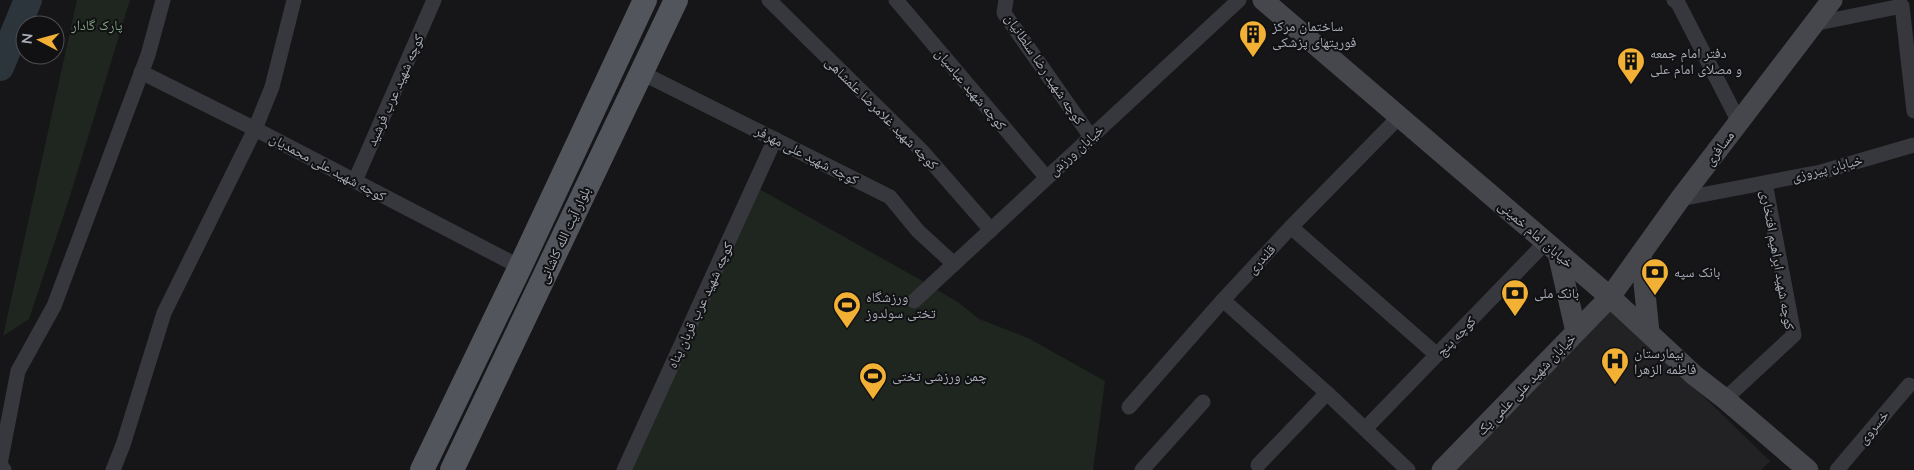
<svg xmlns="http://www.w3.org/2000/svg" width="1914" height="470" viewBox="0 0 1914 470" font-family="Lato,'Noto Naskh Arabic',sans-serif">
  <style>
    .built { fill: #222225 }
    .green { fill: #1e261f }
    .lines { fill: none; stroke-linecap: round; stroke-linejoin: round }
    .river { stroke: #2c353c; stroke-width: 28 }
    .minor { stroke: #37383d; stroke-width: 15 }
    .secondary { stroke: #45474d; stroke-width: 21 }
    .primary { stroke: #53555c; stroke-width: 24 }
    .labels { text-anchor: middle; stroke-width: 4; stroke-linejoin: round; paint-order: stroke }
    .park-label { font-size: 14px; fill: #7fa381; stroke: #111113 }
    .poi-label { font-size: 14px; fill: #a8adb8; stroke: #111113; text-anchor: start }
    .street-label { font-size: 14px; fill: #a8adb8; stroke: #111113 }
  </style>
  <rect width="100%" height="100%" fill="#161618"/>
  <!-- built -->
  <path class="built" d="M1613,308L1770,461L1761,470H1457Z"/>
  <!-- green -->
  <g class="green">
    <path d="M77,0H130L69,199L29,319L3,336Z"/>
    <path d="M754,186L926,283L959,303L979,319L1028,338L1105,381L1093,470H629Z"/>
  </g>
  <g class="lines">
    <!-- river -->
    <path class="river" d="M0,67L28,0"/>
    <!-- minor -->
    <g class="minor">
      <path d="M294,0L272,87L255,129L520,267"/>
      <path d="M769,0L921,150L991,230"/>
      <path d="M896,0L1046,177"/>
      <path d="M1006,0L1004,13L1091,137"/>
      <path d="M1674,0L1678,3L1739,122"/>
      <path d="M1813,24L1902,6L1914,111"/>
      <path d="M642,73L890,197L918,231L954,264"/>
      <path d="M355,181L434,0"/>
      <path d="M1680,199L1821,172L1914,145"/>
      <path d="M1291,227L1437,355"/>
      <path d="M1223,300L1327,393L1408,470"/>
      <path d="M914,301L1239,0"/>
      <path d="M1725,399L1794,335L1765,183"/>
      <path d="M1129,407L1223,300L1291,227L1399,117"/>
      <path d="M1365,429L1546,242"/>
      <path d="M1258,465L1327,393"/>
      <path d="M4,470L0,464L18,371L54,306L148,55L163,0"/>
      <path d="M113,470L123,445L164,313L255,129L141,72"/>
      <path d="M624,470L775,139"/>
      <path d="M1142,470L1203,402"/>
      <path d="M1837,470L1909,385"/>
    </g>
    <!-- secondary -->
    <g class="secondary">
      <path d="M1263,0L1610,297L1694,375L1725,399L1808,470"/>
      <path d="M1558,253L1576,332"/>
      <path d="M1641,254L1649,332"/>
      <path d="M1442,470L1610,297L1680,199L1832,0"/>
    </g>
    <!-- primary -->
    <g class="primary">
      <path d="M422,470L520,267L645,0"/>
      <path d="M452,470L676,0"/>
    </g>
  </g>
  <!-- icons -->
  <defs>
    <g id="building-pin" transform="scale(1.4375)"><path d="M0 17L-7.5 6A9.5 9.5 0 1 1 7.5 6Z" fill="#f2b134" stroke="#111113"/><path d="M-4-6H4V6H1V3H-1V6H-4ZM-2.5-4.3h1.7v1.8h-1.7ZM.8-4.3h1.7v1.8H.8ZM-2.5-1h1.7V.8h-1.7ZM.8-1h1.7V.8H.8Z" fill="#111"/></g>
    <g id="bank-pin" transform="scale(1.4375)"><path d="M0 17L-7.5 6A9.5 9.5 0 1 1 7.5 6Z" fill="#f2b134" stroke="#111113"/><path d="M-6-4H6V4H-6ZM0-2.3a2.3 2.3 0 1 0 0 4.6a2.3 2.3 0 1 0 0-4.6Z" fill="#111"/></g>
    <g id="stadium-pin" transform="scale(1.4375)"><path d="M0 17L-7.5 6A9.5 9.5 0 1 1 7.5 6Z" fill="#f2b134" stroke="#111113"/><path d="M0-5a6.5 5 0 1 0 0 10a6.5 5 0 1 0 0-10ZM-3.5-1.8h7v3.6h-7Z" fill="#111"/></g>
    <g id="hospital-pin" transform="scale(1.4375)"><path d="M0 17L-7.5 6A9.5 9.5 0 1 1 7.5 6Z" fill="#f2b134" stroke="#111113"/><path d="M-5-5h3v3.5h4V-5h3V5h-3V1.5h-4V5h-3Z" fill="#111"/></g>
  </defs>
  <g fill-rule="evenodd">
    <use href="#building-pin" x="1253" y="34"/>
    <use href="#building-pin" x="1631" y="61"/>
    <use href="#bank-pin" x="1655" y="272"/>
    <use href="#bank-pin" x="1515" y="293"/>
    <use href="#stadium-pin" x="847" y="305"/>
    <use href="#hospital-pin" x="1615" y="361"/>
    <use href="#stadium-pin" x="873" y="376"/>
  </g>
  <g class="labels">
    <!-- park labels -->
    <g class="park-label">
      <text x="97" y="30">پارک گادار</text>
    </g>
    <!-- poi labels -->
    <g class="poi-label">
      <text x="1272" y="31">ساختمان مرکز<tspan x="1272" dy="16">فوریتهای پزشکی</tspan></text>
      <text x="1650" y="58">دفتر امام جمعه<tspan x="1650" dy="16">و مصلای امام علی</tspan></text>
      <text x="1674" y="277">بانک سپه</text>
      <text x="1534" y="298">بانک ملی</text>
      <text x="866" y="302">ورزشگاه<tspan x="866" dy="16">تختی سولدوز</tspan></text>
      <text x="1634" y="358">بیمارستان<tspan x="1634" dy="16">فاطمه الزهرا</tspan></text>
      <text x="892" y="381">چمن ورزشی تختی</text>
    </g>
    <!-- street labels -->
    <g class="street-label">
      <text transform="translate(1045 69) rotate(56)" y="5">کوچه شهید رضا سلطانیان</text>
      <text transform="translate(971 89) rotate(50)" y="5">کوچه شهید عباسیان</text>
      <text transform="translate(395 90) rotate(-66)" y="5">کوچه شهید عرب فرشید</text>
      <text transform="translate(882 113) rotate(45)" y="5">کوچه شهید غلامرضا علمشاهی</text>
      <text transform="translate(1719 148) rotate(-53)" y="5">مسافری</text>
      <text transform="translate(1076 150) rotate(-42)" y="5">خیابان ورزش</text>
      <text transform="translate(807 155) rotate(27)" y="5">کوچه شهید علی مهرفر</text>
      <text transform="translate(328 167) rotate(28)" y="5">کوچه شهید علی محمدیان</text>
      <text transform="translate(1827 168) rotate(-14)" y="5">خیابان پیروزی</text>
      <text transform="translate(1536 234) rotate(41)" y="5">خیابان امام خمینی</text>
      <text transform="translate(564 235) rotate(-65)" y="5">بلوار آیت الله کاشانی</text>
      <text transform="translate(1261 259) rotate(-47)" y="5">قلندری</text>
      <text transform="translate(1778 260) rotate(80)" y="5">کوچه شهید ابراهیم افتخاری</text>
      <text transform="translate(700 305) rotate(-65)" y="5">کوچه شهید عرب قربان پناه</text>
      <text transform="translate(1456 336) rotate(-46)" y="5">کوچه پنج</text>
      <text transform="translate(1526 384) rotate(-46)" y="5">خیابان شهید علی علمی یک</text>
      <text transform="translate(1873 427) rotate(-50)" y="5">خسروی</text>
    </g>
  </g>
  <!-- north arrow -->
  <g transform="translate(40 40) rotate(276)"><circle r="24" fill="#111113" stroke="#4d4f55"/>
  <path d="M0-4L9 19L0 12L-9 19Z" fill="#f2b134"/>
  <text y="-8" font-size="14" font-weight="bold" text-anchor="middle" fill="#a8adb8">N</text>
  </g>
</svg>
